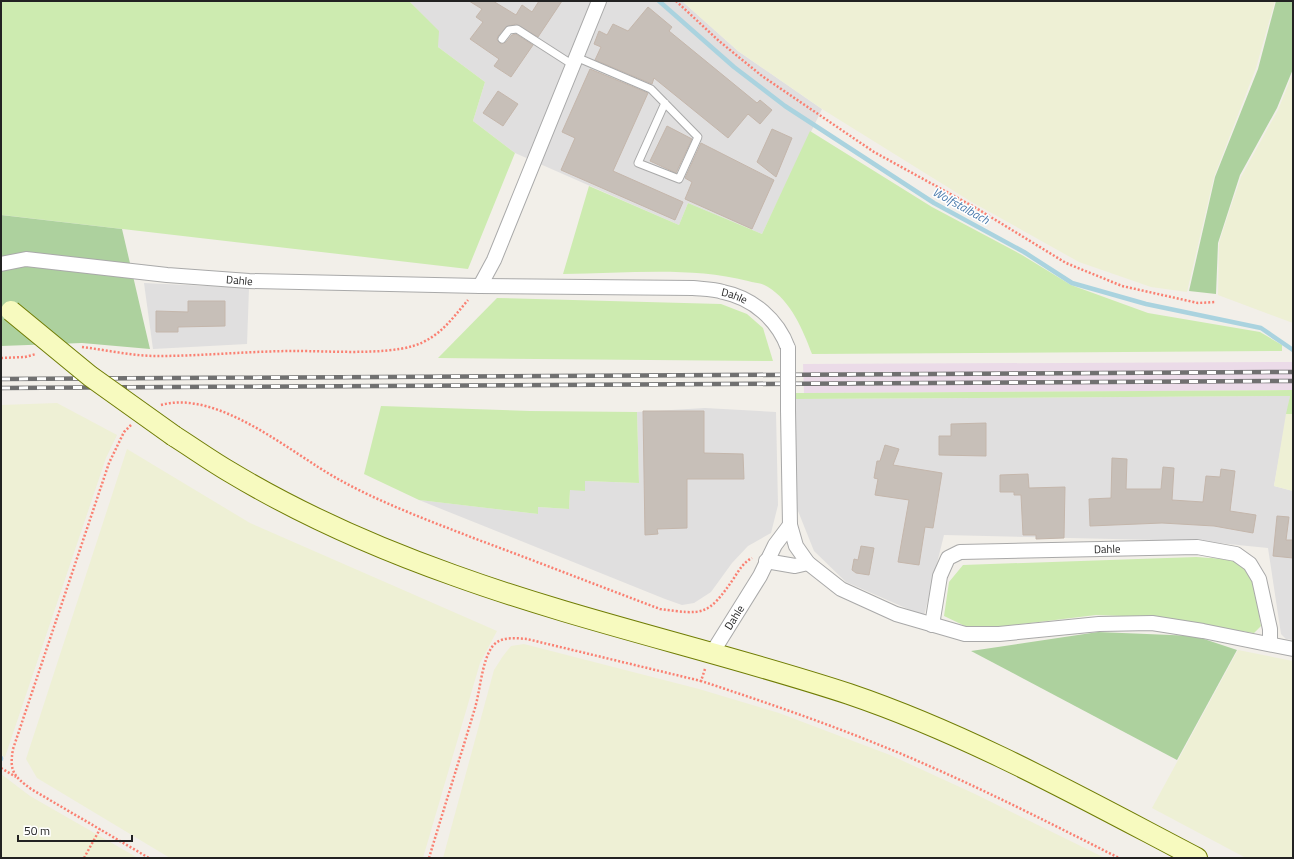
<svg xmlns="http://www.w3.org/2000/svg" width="1294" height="859" viewBox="0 0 1294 859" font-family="'Titillium Web',sans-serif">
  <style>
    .residential { fill: #e0dfdf }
    .industrial { fill: #ebdbe8 }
    .farmland { fill: #eef0d5 }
    .grass { fill: #cdebb0 }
    .forest { fill: #add19e }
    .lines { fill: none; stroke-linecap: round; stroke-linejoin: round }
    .stream { stroke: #aad3df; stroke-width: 4.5 }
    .building { fill: #c7bfb8; stroke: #c4b6ab }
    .service-casing { stroke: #a9a9a9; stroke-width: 9 }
    .minor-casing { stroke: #a9a9a9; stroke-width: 16 }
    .secondary-casing { stroke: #707d05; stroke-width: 22 }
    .path { stroke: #fa8072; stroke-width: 2.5; stroke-dasharray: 2 2; stroke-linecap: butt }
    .service { stroke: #fff; stroke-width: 7 }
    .minor { stroke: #fff; stroke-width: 14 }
    .secondary { stroke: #f7fabf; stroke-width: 20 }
    .rail-casing { stroke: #707070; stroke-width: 4.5 }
    .rail { stroke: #fff; stroke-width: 3; stroke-dasharray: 9; stroke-linecap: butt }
    .minor-bridge-casing { stroke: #a9a9a9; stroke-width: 16; stroke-linecap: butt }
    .secondary-bridge-casing { stroke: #707d05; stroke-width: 22; stroke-linecap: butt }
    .minor-bridge { stroke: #fff; stroke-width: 14 }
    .secondary-bridge { stroke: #f7fabf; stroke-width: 20 }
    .labels { text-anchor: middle; stroke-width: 3; stroke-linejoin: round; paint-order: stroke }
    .street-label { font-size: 11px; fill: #222; stroke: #fff }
    .water-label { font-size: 12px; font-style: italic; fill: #4a7aab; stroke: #fff }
  </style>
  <rect width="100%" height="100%" fill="#f2efe9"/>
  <!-- residential -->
  <g class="residential">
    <path d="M409,1H682L738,51L822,109L762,234L688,203L679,225L515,153L473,121L485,82L438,47V31Z"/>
    <path d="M144,283L249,288L247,344L153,349Z"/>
    <path d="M1290,396L1274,486L1293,491V640L1286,639L1281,634L1268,548L1198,541L944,535L924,616L846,582L814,551L796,506V399Z"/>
    <path d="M705,408L776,412L778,505L771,533L748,546L732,563L711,592L694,603L682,605L665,599L419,500L538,514V507L569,509L570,490L585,481L639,483L637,412Z"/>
  </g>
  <!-- industrial -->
  <path class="industrial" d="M1293,362V390L804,393L803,364Z"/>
  <!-- farmland -->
  <g class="farmland">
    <path d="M682,1H1275L1256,68L1214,177L1187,292L1151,287L1079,262L970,201L822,109L738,51Z"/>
    <path d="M1293,73V323L1218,295L1219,243L1228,215L1241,177L1278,110Z"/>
    <path d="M57,403L117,435L106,458L5,757L1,755V405Z"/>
    <path d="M1286,414H1293V491L1274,486Z"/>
    <path d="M127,449L250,523L497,631L480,663L423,858H170L37,778L26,759Z"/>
    <path d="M524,644L699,689L779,713L890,755L975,794L1105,858H443L494,670L503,656L511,646Z"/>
    <path d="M1238,650L1293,661V858H1246L1152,808Z"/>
    <path d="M1,774L30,796L138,858H1Z"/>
  </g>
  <!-- grass -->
  <g class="grass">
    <path d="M1,1H409L439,31L438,47L485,82L473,121L515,153L468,269L2,215Z"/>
    <path d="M810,131L932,207L1022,255L1071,285L1148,313L1260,332L1282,345V351L812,354C803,330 791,301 768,287C763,283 754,283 748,281C688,266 624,274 563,274L589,186L679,225L688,203L762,234Z"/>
    <path d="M497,298L721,304L747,314L763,328L773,361L438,358Z"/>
    <path d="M1293,390V414H1286L1290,396L796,399V393H804Z"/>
    <path d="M381,406L530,411L637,412L639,483L585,481V491L570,490L569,509L538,507V514L419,500L364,474Z"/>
    <path d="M1196,557C1207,558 1227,558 1236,562C1257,572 1257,606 1261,626L1254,633L1149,617L1096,615L998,627L965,626L944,616L949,582L963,565Z"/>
  </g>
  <!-- forest -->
  <g class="forest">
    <path d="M1276,1H1293V69L1277,108L1240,175L1218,243L1216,294L1189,291L1215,177L1258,69Z"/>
    <path d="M1,215L122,229L150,349L82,343L1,346Z"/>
    <path d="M1098,632L1195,636L1237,650L1177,760L971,651Z"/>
  </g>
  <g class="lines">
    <!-- stream -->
    <g class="stream">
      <path d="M659,1L734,67L785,106L934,203L1024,252L1072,283L1146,304L1261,328L1293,350"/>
      <path d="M1,758V759"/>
    </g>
  </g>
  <!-- building -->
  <g class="building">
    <path d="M469,1H493L516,15L522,5L532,12L539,1H562L538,37L516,24L506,27L498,36L497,40L501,44L506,42L512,35L516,34L533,45L511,77L494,66L499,59L470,39L483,22L476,17L482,9Z"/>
    <path d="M648,7L672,27L669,31L757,103L760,100L772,110L760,124L748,114L728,138L654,78L652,84L595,60L601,47L594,44L599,31L607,35L613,24L628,31Z"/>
    <path d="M590,69L648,93L613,171L683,202L675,220L561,170L575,138L562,132Z"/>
    <path d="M498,91L518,104L503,126L483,113Z"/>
    <path d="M667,126L692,139L676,173L650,161Z"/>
    <path d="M772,129L792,138L776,177L757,162Z"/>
    <path d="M701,143L774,180L752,229L685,199L692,182L685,178Z"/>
    <path d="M188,301H225V326L178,327V332H156V311L188,312Z"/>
    <path d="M643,411H704V453L743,454L744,479H687V528L657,529L658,534L645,535Z"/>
    <path d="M986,423V456L939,455V436H951V424Z"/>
    <path d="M885,445L899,449L893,465L942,473L933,528L925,527L919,565L898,562L909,500L875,495L878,479L874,478L877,461H880Z"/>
    <path d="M1112,458L1127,459L1126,489H1161L1163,467L1174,468L1172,500L1203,502L1206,476L1220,477L1221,469L1235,471L1230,511L1256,515L1253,533L1214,526L1162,523L1090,526L1089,499L1111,498Z"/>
    <path d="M1028,474L1029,488L1065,487L1064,538L1036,539V535H1023L1021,495H1014V492H1000V475Z"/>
    <path d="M1277,516L1289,517L1286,540H1293V558L1273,556Z"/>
    <path d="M861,546L874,548L869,575L856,573L852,570L854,559L858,560Z"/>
  </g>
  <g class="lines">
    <!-- service casing -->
    <g class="service-casing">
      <g id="service">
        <path d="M502,39L509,30L517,29L573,65"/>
        <path d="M576,57L651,89L698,137L679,179L638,163L665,103"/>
      </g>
    </g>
    <!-- minor casing -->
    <g class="minor-casing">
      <g id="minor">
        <path id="s1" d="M1,264L26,259L167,275L249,281L480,286L693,288C703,289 714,289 723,292C753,298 778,320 788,348"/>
        <path d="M480,286L494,260L599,1"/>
        <path d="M788,410L790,525L796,546L808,563L841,589L896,614L965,634H999L1099,624L1152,623L1203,631L1293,649"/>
        <path d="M766,561L795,566L808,563"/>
        <path id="s2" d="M932,625L940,576L948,558L960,552L1197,547L1236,554L1250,564L1259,579L1270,629V644"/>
        <path id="s3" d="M712,653L760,576L775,545L790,525"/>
      </g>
    </g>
    <!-- secondary casing -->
    <g class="secondary-casing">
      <path id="secondary" d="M174,436C193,448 211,461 230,472C300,514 377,548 453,575C583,622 718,651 849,694C970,735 1084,799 1197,858"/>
    </g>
    <!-- path -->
    <g class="path">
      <path d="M676,1L719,41L762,76L874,152L976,208L1066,263L1122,286L1198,303L1216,302"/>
      <path d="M82,347C107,350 132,356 157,356C203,356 250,351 296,351C329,351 383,355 413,346C439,338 451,320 468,300"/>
      <path d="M1,358L25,357L36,354"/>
      <path d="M161,405C218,389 291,453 338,479C381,503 430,521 476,539C538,562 599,586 660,609C704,615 708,616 734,578C739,570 744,562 752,558"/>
      <path d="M131,425L124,432L109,463L13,749C9,772 14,776 31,789L149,858"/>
      <path d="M705,669L701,681C765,702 829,724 892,750C969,782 1044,820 1119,858"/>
      <path d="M1,768L16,777"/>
      <path d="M84,858L100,829"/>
      <path d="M429,858C444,808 460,758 475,708C480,691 482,661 492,647C500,636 515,638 527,639L701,681"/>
    </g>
    <!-- service -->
    <use href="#service" class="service"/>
    <!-- minor -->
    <use href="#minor" class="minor"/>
    <!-- secondary -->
    <use href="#secondary" class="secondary"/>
    <!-- rail casing -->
    <g class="rail-casing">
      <g id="rail">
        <path d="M1,379L1293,372"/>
        <path d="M1,388L1293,381"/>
      </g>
    </g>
    <!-- rail -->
    <use href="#rail" class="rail"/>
    <!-- minor-bridge casing -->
    <g class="minor-bridge-casing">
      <path id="minor-bridge" d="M788,348V410"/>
    </g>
    <!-- secondary-bridge casing -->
    <g class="secondary-bridge-casing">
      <path id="secondary-bridge" d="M11,311L90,376L174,436"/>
    </g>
    <!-- minor-bridge -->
    <use href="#minor-bridge" class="minor-bridge"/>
    <!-- secondary-bridge -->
    <use href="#secondary-bridge" class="secondary-bridge"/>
  </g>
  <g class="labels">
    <!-- street labels -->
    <g class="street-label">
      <text dy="4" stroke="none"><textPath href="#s1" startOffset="240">Dahle</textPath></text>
      <text dy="4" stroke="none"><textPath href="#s1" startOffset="736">Dahle</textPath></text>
      <text dy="4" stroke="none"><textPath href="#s2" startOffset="230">Dahle</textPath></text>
      <text dy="4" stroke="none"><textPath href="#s3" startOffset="42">Dahle</textPath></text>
    </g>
    <!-- water labels -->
    <g class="water-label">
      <text transform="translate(961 206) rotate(29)" y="4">Wolfstalbach</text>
    </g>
  </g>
  <!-- border -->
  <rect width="1294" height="859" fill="none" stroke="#222222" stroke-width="4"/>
  <!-- scale -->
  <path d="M18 835v6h114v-6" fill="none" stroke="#222222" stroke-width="2"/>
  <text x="24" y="835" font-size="12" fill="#222222" stroke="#ffffff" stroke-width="3" paint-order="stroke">50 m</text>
</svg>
